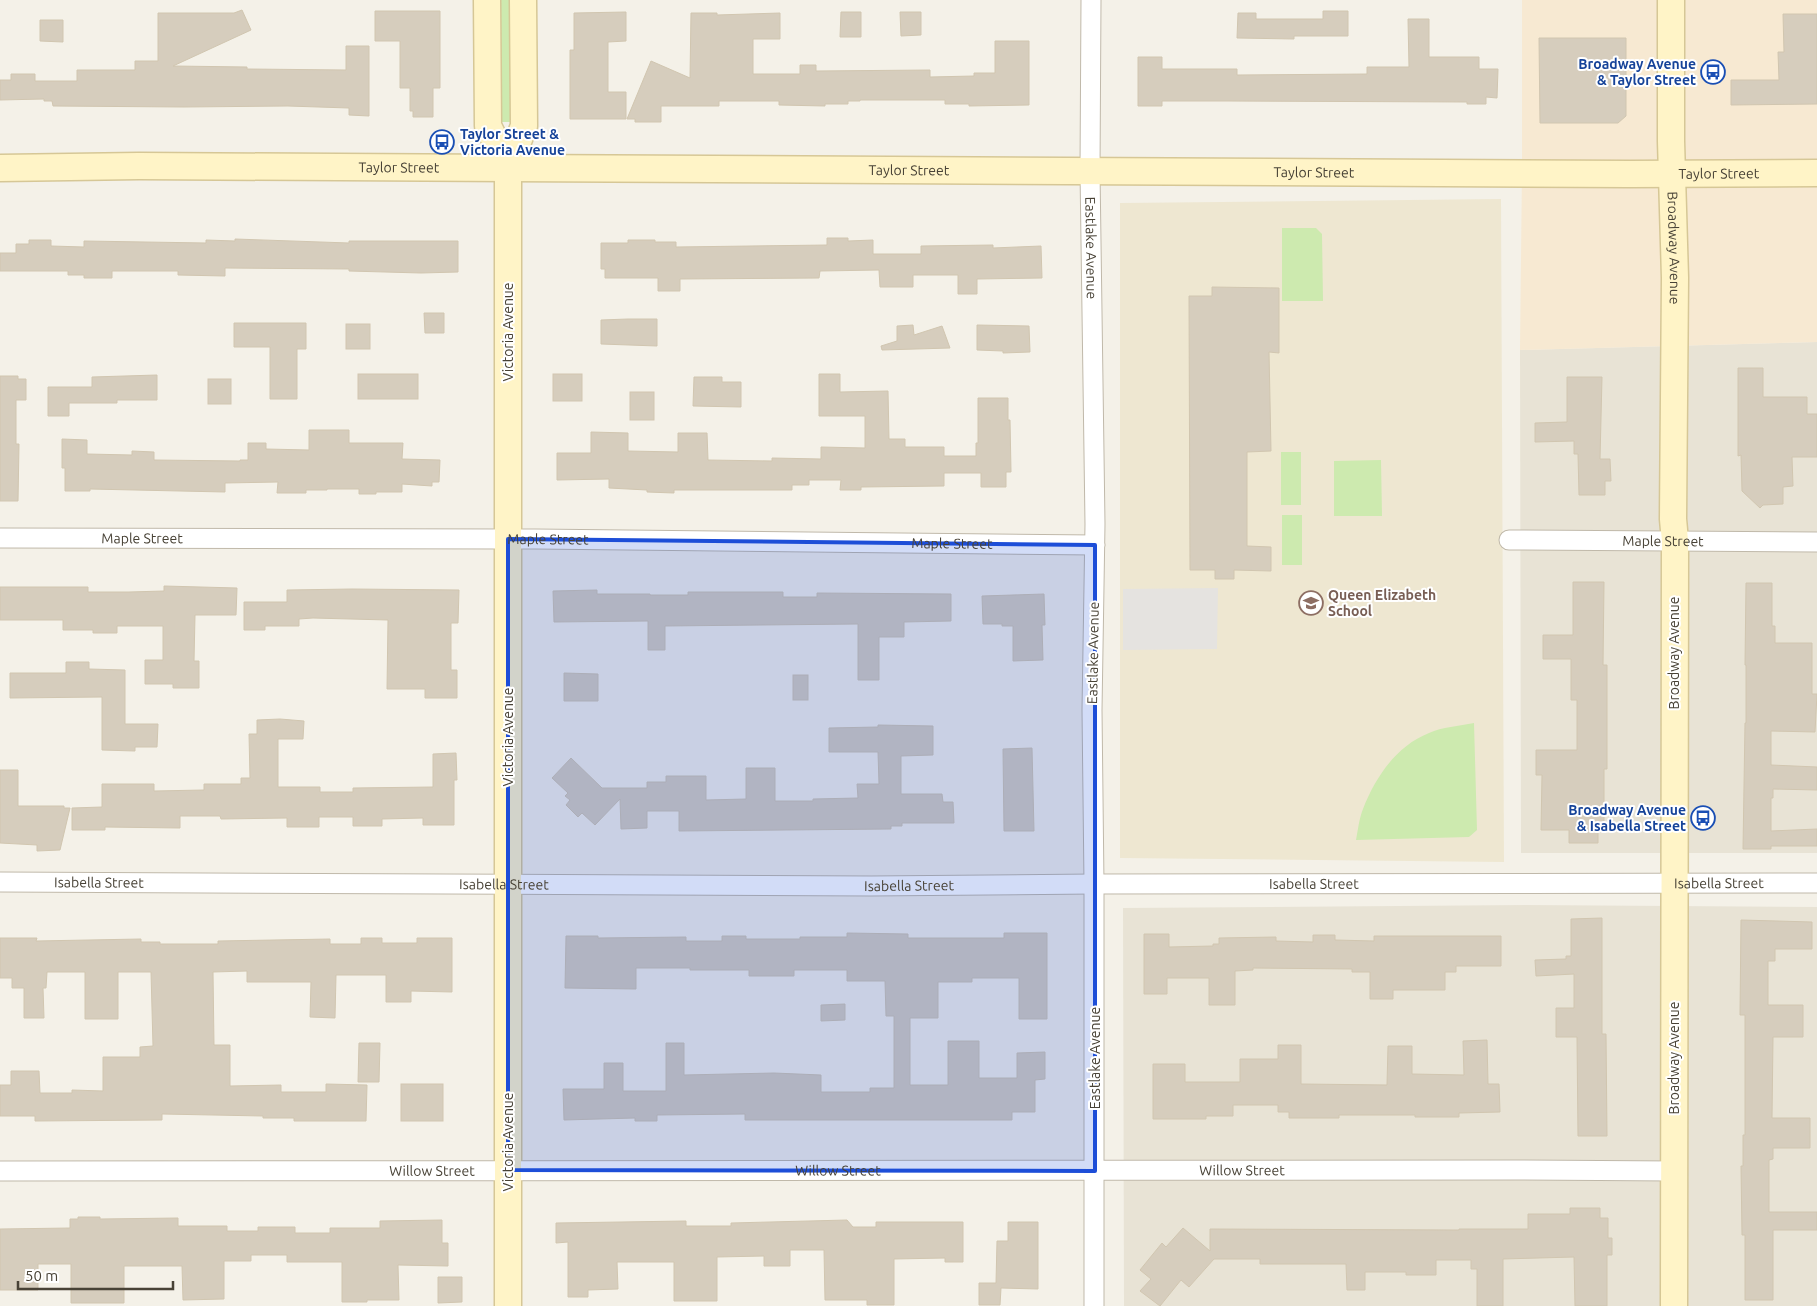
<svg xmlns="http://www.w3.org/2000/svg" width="1817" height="1306" viewBox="0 0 1817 1306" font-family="Ubuntu,sans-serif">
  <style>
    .residential { fill: #e8e3d5 }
    .commercial { fill: #f7e9d2 }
    .education { fill: #eee7d1 }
    .green { fill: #cdeaaf }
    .parking { fill: #e5e3e0 }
    .building { fill: #d6cdbd; stroke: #d1c6b0 }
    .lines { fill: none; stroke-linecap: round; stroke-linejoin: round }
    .street-casing { stroke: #c0b9aa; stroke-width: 21 }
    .secondary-casing { stroke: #d6c796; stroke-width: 29 }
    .street { stroke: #fff; stroke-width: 19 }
    .secondary { stroke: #fff4c7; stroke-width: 26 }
    .marked { fill: #1d4ed8; fill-opacity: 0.2; stroke: #1d4ed8; stroke-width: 4; stroke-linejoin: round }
    .labels { text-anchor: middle; stroke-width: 4; stroke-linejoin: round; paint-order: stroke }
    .transit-label { font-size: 14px; font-weight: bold; fill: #164399; stroke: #fff; text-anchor: end }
    .street-label { font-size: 14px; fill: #484236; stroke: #fff }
    .education-label { font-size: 14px; font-weight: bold; fill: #785e54; stroke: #fff; text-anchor: start }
  </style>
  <rect width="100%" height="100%" fill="#f4f1e8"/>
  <!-- residential -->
  <g class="residential">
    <path d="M1817,342V853H1521L1520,350Z"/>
    <path d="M1526,905L1817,907V1306H1124L1123,908Z"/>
  </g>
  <!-- commercial -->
  <path class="commercial" d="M1522,0H1817V342L1520,350L1522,168Z"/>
  <!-- education -->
  <path class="education" d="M1501,199L1504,862L1120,858V203Z"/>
  <!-- green -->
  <g class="green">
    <path d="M495,0H513L511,122H497Z"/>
    <path d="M1282,228H1316L1322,234L1323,301H1282Z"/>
    <rect x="1281" y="452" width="20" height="53"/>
    <path d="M1381,460L1382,516H1334V461Z"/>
    <rect x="1282" y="515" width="20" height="50"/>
    <path d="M1474,723L1477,830L1469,837L1356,840C1358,830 1359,819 1363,809C1375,778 1396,746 1429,733C1442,727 1459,726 1474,723Z"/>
  </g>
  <!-- parking -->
  <path class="parking" d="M1218,588L1217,649L1123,650V589Z"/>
  <!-- building -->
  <g class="building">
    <path d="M242,10L251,30L173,66L247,67V69L346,70V46H369V116L349,115V108L288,106L184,107L53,106L52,101H44V99L0,100V80H11V74H35V81H77V70H135V61H158V13H234Z"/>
    <path d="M375,11H440V88H433V117H413V111H410V88H400V41H375Z"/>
    <path d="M1323,11H1348V36H1294V39L1237,38L1238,13H1256V19H1323Z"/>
    <path d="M626,12V41L608,42V92H626V119H570V50H574V13Z"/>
    <path d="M841,12H861V37H840Z"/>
    <path d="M900,12H921V35L901,36Z"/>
    <path d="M691,13H717V15L780,13V39H753V74H800V65H816V71L930,70V77L974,76V73H995V41H1029V105L969,106V104H945V100H860V101H848V104H825V106L779,105V101H719V106H661V122H635V119H627L651,61L690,78Z"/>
    <path d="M1783,14H1817V104L1731,105V80H1779L1778,52H1784Z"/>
    <path d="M1408,19H1429V57H1479V69H1498L1497,98L1486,97V104H1467V102L1227,101H1162V106H1138V57H1162V69H1237V75L1367,74V67H1409Z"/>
    <path d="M40,20H63V42L40,41Z"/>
    <path d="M1539,38H1626V116L1618,123H1540Z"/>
    <path d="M827,238H848V241L873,240V254H921V246L993,245V248L1041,246L1042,278L977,279V294H958V275H913V287H880L879,270L820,271L819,278L680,279V291H658V278H605V269H601V243H628V240H655V242H676V247L827,245Z"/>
    <path d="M235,239L349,243V241H458V272L421,273L349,271V269L225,268V276L178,275V271H112V278H84V275H68V271H0V253H16V244H29V240H51V246L84,247V241L206,243V240L235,241Z"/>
    <path d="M1212,287L1279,288V353L1269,352L1271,451L1247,452V546L1271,547V571L1234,570V579H1215V570H1190L1189,296H1212Z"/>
    <path d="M424,313H444V333H425Z"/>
    <path d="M628,319H657V346L601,344V320Z"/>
    <path d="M234,323H306V349H297V399H270V347H234Z"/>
    <rect x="346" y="324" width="24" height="25"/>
    <path d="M913,325L914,335L942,326L950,348L882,350L881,346L897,341V326Z"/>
    <path d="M977,325L1029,326L1030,352L1003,353V351L977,350Z"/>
    <path d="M1738,368H1763V397H1807V414H1817V457H1792L1793,486L1783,487V504L1763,505L1760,508L1742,491L1741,455L1738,456Z"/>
    <rect x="358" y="374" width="60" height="25"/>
    <rect x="553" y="374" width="29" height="27"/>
    <path d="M819,374H840V392L888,391L889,439H905V447H944V456H976V443H978V398H1008V420H1010L1011,472H1006V487H981V473H944V486L861,487V490H840L841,480H809V485H792V490H674V493L647,492V490L609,488V479L557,480V453H591V432L628,433V451L678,452V433H707L708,460L772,461V458L821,459V447L865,448V416H819Z"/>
    <path d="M157,375V400H117V403H69V416H48V387H92V377Z"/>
    <path d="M0,376H18V379H26V400H16V444H19L18,501H0Z"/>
    <path d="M694,377H722V382H741V407L693,406Z"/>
    <path d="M1567,377H1602L1600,459H1610L1611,481H1605V495H1579L1578,454H1574V441L1535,442V423L1567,422Z"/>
    <rect x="208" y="379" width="23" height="25"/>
    <rect x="630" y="392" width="24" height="28"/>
    <path d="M309,430H349V443H403L402,459L440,460L439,482H432V486L402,484V492H376V494H359V489H327V490H306V493H277L278,482L225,483V492L90,489V491H65V468H62V439L87,440V454L132,455V451L154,452V460L240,461V460H248V443H266V449L309,450Z"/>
    <path d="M1573,582H1604L1603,665H1607V769H1604V827H1598V843H1569V830H1541L1542,775H1536V750H1577V700H1571V659H1543V635H1573Z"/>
    <path d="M1746,583H1772V626H1775V643H1812V694H1817L1815,732L1771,731V765L1817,767V790L1773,789V798H1771V831L1817,829V846H1771V849H1743L1745,723H1746V665H1745Z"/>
    <path d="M164,586L237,588L236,615H195L194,661H199V688H173V684H145V660H163V626H117V633H93V630H63V620H0V587H88V592H129L164,591Z"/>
    <path d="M352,589L459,590L458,623H451V670H457V698H425V689H387L388,620L313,618L299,619V626H265V630H244V602H287V590Z"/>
    <path d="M597,590V594H650V595H688V592H783V597H817V593L951,594V621L904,622V637H879V680H858V624L665,626V650H648V621L554,622L553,591Z"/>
    <path d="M1044,594L1045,625H1042L1043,660L1013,661V626H1002V624H983L982,596Z"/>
    <path d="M66,662H89V669L125,670V724H158L157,747H135V751L102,750V697L10,698V673H66Z"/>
    <path d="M564,673L598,674V701H564Z"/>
    <rect x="793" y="675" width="15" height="25"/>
    <path d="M280,719L304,721L303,739H278V787H320V792H353V788L433,787V754L456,753L457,780H454V825H423V818L382,819V826H353V817H319V827H287V818L221,819L220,816H180V828L105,827V830H72V808L102,807V784H154V791L204,790V784H241V778H250L249,734H257V720Z"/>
    <path d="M878,725L933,726V755L901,756V794H942L943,802H953L954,823H902V826H891V829L679,831V811H647V828L621,829L620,799L595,825L582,813L578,817L566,805L570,800L565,796L568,793L552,778L571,758L602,788H647V782H666V776H706V800L746,799V768H775V801H813V799L858,798L857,784H879L878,752H829V728L878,727Z"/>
    <path d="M1032,748L1034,831H1004L1003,749Z"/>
    <path d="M0,770H18V806H64V808H70L60,850L37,851V845L0,843Z"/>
    <path d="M1602,918V1034H1606L1607,1136H1578L1577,1037H1556V1008H1574V974L1536,976L1535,960L1566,959V956H1571V919Z"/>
    <path d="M1741,920L1812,922V949H1775V961H1768V1005H1803V1037H1773L1772,1118H1810V1148H1773V1159L1769,1160V1212H1817V1230H1773V1300H1745V1235H1742L1741,1166H1743V1135H1745V1015H1740Z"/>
    <path d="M847,933L908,934V938H1004V933H1047V1019H1019V978H972V982H938V1018H910V1085H948V1041H979V1078H1017V1053L1045,1052V1079L1035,1080V1112H1012V1120H745V1114L657,1115V1121H635V1118L564,1120L563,1089H604V1063H623V1091H666V1043H684V1075L774,1073L821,1075V1092H870V1088H894V1016H886L885,981H847V970H794V976H749V970H690V968H636V989L565,988L566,936H598V938L686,937V941H722V936H746V939H800V937H847Z"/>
    <path d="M1144,934H1169V947L1213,946V944H1219V938L1276,937V941L1313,942V935H1335V940L1374,941V936H1501V966H1456V972H1445V990H1393V999H1370V972H1352V969L1253,968V970L1235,971V1005H1209V978H1167V994H1144Z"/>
    <path d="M0,938H37L36,941L141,939V942H160V944H218V941L330,939V944H361V938H382V943H417V938H452V992L411,991V1002H386V975H336L335,1018L310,1017L311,982H247V971L213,972L214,1045H230V1086L281,1085V1092H326V1084L367,1085L366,1121H294V1118H263V1116L162,1114V1120L35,1121V1116H0V1085H11V1071H39L40,1093H72V1090L103,1091V1057H140V1047L153,1046L151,972H118V1019H85V972H47L46,988H43L44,1018H24V988H12V978H0Z"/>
    <path d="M845,1004V1020L821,1021V1005Z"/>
    <path d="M1487,1040L1488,1084H1499L1500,1112L1459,1113V1117H1415V1115H1339V1118H1289V1112H1278V1105H1233V1116H1206V1119H1153V1064H1185V1082H1240V1059H1278V1045H1301V1084L1387,1085L1388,1046H1412V1074L1464,1075L1463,1041Z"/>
    <path d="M359,1043H380L379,1082H358Z"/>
    <rect x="401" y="1084" width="42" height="37"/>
    <path d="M1570,1208H1600V1218H1608V1238H1612V1255H1607V1306H1575L1574,1257L1503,1259V1306H1477V1269H1471V1260H1436V1275H1406V1272H1365V1290H1347L1346,1264H1260V1259H1214L1189,1287L1181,1280L1160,1306L1140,1291L1151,1279L1140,1270L1162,1243L1166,1247L1183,1228L1210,1251V1229L1459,1230V1229H1528V1214H1570Z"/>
    <path d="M78,1217H100V1219L178,1218V1226H227V1231H258V1227H295V1233H330V1228H380V1221L442,1220V1243H448V1266L398,1265L399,1300H367V1302H342V1262H287V1255H251V1261H224V1299L183,1300L182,1266H124V1303H71V1264H38V1290H0V1229L70,1228V1219H78Z"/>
    <path d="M847,1220L853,1227H876V1222H963V1262H945V1258L894,1259V1305H867V1300H825L824,1250H790V1266H764V1256L717,1257V1301H674V1262H617L618,1289L588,1290V1297H568V1242L556,1243V1223L686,1221V1226H731V1223Z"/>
    <path d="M1008,1222H1038V1289L1001,1288L1000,1305H979V1283H996L997,1241H1008Z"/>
    <path d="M438,1277H462V1302L438,1303Z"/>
  </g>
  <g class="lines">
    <!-- street casing -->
    <g class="street-casing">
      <g id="street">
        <path id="s1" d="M1091,0L1090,171L1095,524L1092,710L1094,884V1306"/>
        <path id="s2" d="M0,538L535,539L1095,545"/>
        <path id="s3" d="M1509,540L1817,542"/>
        <path id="s4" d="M0,882L871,886L1094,884L1817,883"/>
        <path id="s5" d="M0,1171L1514,1170L1674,1171"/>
      </g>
    </g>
    <!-- secondary casing -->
    <g class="secondary-casing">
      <g id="secondary">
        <path d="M487,0L488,126L508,167"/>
        <path id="s6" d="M1671,0V141L1675,278L1673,519L1675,541L1674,1306"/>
        <path id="s7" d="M0,168L139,166L1630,174L1817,173"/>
        <path d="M508,1306V167L524,126L523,0"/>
      </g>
    </g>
    <!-- street -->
    <use href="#street" class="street"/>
    <!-- secondary -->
    <use href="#secondary" class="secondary"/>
  </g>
  <!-- marked area -->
  <path class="marked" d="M508,539L1095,545V1171L508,1170Z"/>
  <!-- icons -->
  <defs>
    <g id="bus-ring" transform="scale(1.25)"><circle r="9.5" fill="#fff" stroke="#1a4fb4" stroke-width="1.5"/><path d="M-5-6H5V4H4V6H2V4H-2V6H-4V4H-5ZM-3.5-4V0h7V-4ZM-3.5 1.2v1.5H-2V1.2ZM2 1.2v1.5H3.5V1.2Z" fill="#1a4fb4"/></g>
    <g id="school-ring" transform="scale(1.25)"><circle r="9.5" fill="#fff" stroke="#8d6e63" stroke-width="1.5"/><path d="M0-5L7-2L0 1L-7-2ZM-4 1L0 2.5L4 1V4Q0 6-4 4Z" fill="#8d6e63"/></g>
  </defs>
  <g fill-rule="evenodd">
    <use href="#bus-ring" x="1713" y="72"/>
    <use href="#bus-ring" x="442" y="142"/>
    <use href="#school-ring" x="1311" y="603"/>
    <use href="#bus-ring" x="1703" y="818"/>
  </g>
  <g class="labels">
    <!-- transit labels -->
    <g class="transit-label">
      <text x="1696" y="69">Broadway Avenue<tspan x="1696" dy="16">&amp; Taylor Street</tspan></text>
      <text x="460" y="139" text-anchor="start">Taylor Street &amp;<tspan x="460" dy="16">Victoria Avenue</tspan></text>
      <text x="1686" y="815">Broadway Avenue<tspan x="1686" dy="16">&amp; Isabella Street</tspan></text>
    </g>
    <!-- street labels -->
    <g class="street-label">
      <text dy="5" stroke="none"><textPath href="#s7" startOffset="399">Taylor Street</textPath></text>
      <text dy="5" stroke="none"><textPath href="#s7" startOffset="909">Taylor Street</textPath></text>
      <text dy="5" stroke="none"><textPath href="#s7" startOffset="1314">Taylor Street</textPath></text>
      <text dy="5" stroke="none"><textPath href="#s7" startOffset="1719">Taylor Street</textPath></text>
      <text dy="5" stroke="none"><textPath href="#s1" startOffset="248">Eastlake Avenue</textPath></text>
      <text dy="5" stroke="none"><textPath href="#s6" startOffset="248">Broadway Avenue</textPath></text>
      <text transform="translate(508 332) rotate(-90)" y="5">Victoria Avenue</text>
      <text dy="5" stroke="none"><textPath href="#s2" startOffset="142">Maple Street</textPath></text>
      <text dy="5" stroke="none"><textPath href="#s2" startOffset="548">Maple Street</textPath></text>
      <text dy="5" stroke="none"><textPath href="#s3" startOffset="154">Maple Street</textPath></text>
      <text dy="5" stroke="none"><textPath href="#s2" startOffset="952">Maple Street</textPath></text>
      <text transform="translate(1093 653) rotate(-89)" y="5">Eastlake Avenue</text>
      <text transform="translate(1674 653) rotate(-90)" y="5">Broadway Avenue</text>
      <text transform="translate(508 737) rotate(-90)" y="5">Victoria Avenue</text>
      <text dy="5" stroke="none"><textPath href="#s4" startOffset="99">Isabella Street</textPath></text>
      <text dy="5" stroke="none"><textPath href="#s4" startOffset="1314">Isabella Street</textPath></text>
      <text dy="5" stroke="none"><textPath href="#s4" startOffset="1719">Isabella Street</textPath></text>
      <text dy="5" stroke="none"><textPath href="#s4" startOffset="504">Isabella Street</textPath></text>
      <text dy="5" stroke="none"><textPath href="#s4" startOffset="909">Isabella Street</textPath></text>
      <text transform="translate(1095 1058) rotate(-90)" y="5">Eastlake Avenue</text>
      <text transform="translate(1674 1058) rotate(-90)" y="5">Broadway Avenue</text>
      <text transform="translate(508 1142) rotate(-90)" y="5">Victoria Avenue</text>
      <text dy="5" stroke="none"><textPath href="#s5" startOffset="838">Willow Street</textPath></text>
      <text dy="5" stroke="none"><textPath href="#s5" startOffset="1242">Willow Street</textPath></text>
      <text dy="5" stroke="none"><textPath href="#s5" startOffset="432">Willow Street</textPath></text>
    </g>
    <!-- education labels -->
    <g class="education-label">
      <text x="1328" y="600">Queen Elizabeth<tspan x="1328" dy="16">School</tspan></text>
    </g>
  </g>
  <!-- scale -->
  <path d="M18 1281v8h155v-8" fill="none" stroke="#484236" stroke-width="2.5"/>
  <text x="25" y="1281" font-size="15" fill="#484236" stroke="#ffffff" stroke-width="4" paint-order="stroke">50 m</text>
</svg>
